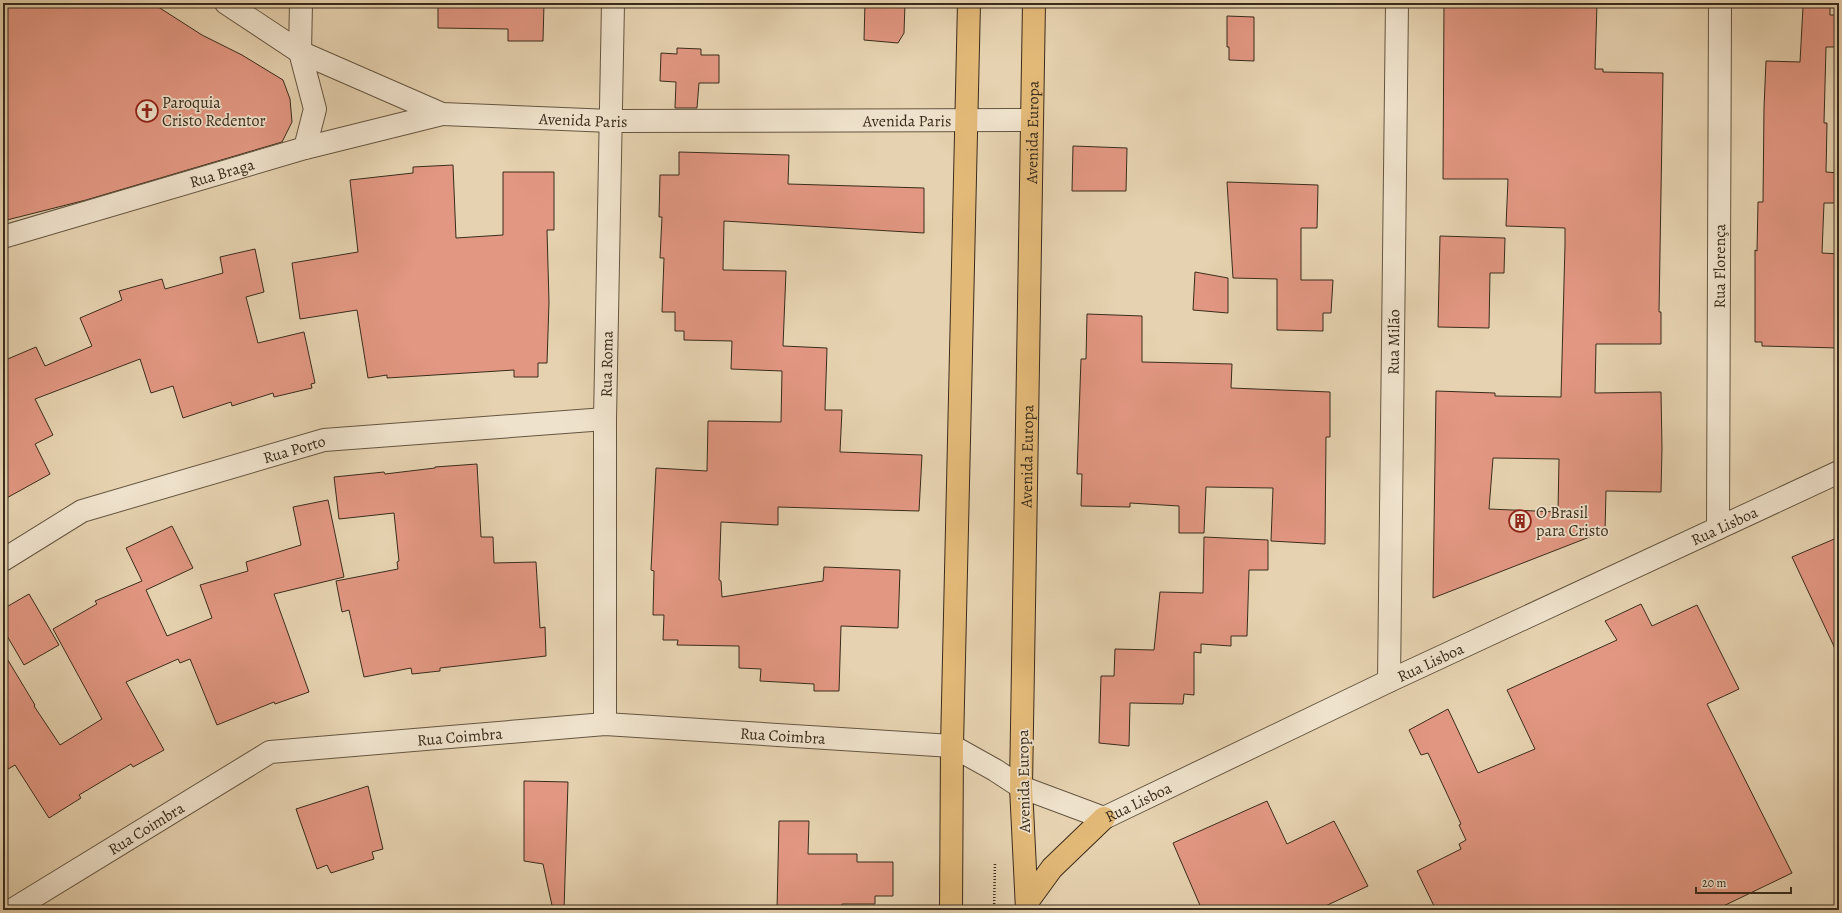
<svg xmlns="http://www.w3.org/2000/svg" width="1842" height="913" viewBox="0 0 1842 913" font-family="Alegreya,serif">
  <style>
    .building { fill: #e29782; stroke: #3a2c1b; fill-rule: evenodd }
    .lines { fill: none; stroke-linecap: round; stroke-linejoin: round }
    .minor-casing { stroke: #655640; stroke-width: 24 }
    .major-casing { stroke: #3a2c1b; stroke-width: 24 }
    .path { stroke: #3a2c1b; stroke-width: 2.5; stroke-dasharray: 1 2; stroke-linecap: butt }
    .minor { stroke: #efe2cc; stroke-width: 22 }
    .major { stroke: #e3b978; stroke-width: 22 }
    .labels { text-anchor: middle; stroke-width: 3.5; stroke-linejoin: round; paint-order: stroke }
    .poi-label { font-size: 16px; fill: #3a2c1b; stroke: #efe2cc; text-anchor: start }
    .street-label { font-size: 16px; fill: #3a2c1b; stroke: #efe2cc }
  </style>
  <rect width="100%" height="100%" fill="#e6d2b0"/>
  <filter id="stains"><feTurbulence type="fractalNoise" baseFrequency=".005" numOctaves="4"/><feColorMatrix values="0 0 0 0 .2 0 0 0 0 .09 0 0 0 0 .02 0 0 0 .5 -.17"/></filter>
  <radialGradient id="worn" r=".72"><stop offset=".6" stop-color="#630" stop-opacity="0"/><stop offset="1" stop-color="#630" stop-opacity=".3"/></radialGradient>
  <!-- building -->
  <g class="building">
    <path d="M3,3H152L202,35L242,55L283,80L290,99L292,122L282,142L86,200L3,221Z"/>
    <path d="M438,3H544L543,41H508V29L438,28Z"/>
    <path d="M865,3H905L904,33L898,43L864,40Z"/>
    <path d="M1444,3H1597L1595,69H1603V72L1663,73L1659,312H1661V344H1596L1595,393L1661,392L1662,448L1661,492L1606,491L1605,531L1433,598L1436,391L1495,393V396L1561,397L1565,245V228L1506,226L1508,179H1443ZM1493,458L1559,459L1558,512L1489,509Z"/>
    <path d="M1803,7H1830V15H1839V47H1826L1824,123H1827L1826,172L1839,173V203H1824L1822,253L1839,254V348L1762,346V342H1755V250L1757,251L1758,202H1763L1764,108L1766,61L1800,62Z"/>
    <path d="M1227,16L1254,17V61L1229,60V47H1227Z"/>
    <path d="M677,48L701,49V55H719V83H699L697,108H675L676,82L660,81L661,53L677,54Z"/>
    <path d="M1073,146L1127,148L1126,191H1072Z"/>
    <path d="M679,152L789,155L788,184L924,188V233L724,221L723,270L786,271L783,346L827,348L825,410H842L840,452L922,455L919,511L778,507V525L721,522L719,580L721,581L722,597L823,581L824,567L900,570L898,628L841,626L839,691H814V684L760,681L761,669L739,668V646L677,645L678,640H663L664,615H653L654,571L651,570L656,468L707,471L708,421L781,422L782,371L731,369L732,341L684,340V331H675V312H662L664,258H660L662,217H659L660,175H679Z"/>
    <path d="M453,165L456,238L503,235V172H554V230H547L549,302L547,363H538V377H514V370L387,378V375L368,378L357,310L300,319L292,263L358,252L350,180L413,173V167Z"/>
    <path d="M1227,182L1318,185L1317,228H1301V280H1333L1331,313H1323V331L1277,330V279L1233,278Z"/>
    <path d="M1440,236L1505,238L1504,273H1490L1489,328L1438,327Z"/>
    <path d="M255,249L264,292L246,297L258,343L304,332L315,383L311,384L312,388L274,397L273,393L232,406L231,402L183,418L173,386L151,393L140,359L35,399L53,435L35,444L50,474L3,500V361L36,347L45,366L92,346L80,318L122,300L119,291L162,279L165,289L223,273L220,257Z"/>
    <path d="M1195,272L1228,278V313L1193,310Z"/>
    <path d="M1087,314L1142,316V362L1232,364L1231,388L1330,392V437H1326L1325,544L1271,541L1273,488L1206,487L1204,533H1179V506L1130,503V507L1081,506L1082,474H1077L1081,359H1086Z"/>
    <path d="M477,464L481,537H493L494,563L536,562L540,628L545,627L546,656L440,668V671L412,674L411,668L364,677L349,610L342,612L336,581L398,569L397,562L399,561L394,513L339,519L334,477L384,472L385,474L435,468V467Z"/>
    <path d="M328,500L344,577L274,594L309,692L275,704L274,702L217,725L190,659L180,663L178,659L126,682L164,750L133,767L131,764L79,795L81,798L49,818L15,765L3,772V652L35,705L34,706L60,745L102,719L53,629L97,604L95,601L142,581L126,548L172,526L193,568L146,590L167,636L212,618L200,585L248,571L246,562L301,545L293,507Z"/>
    <path d="M1204,537L1268,540V570H1249L1247,636H1231V646L1201,644V653L1194,652V695L1184,694L1183,704L1130,703L1129,746L1099,743L1101,676H1114L1115,649L1154,650L1160,592L1203,593Z"/>
    <path d="M1839,537V657L1792,557Z"/>
    <path d="M29,594L59,645L24,665L3,629V609Z"/>
    <path d="M1641,604L1652,626L1697,605L1739,689L1707,704L1792,873L1715,910H1436L1417,871L1461,849L1459,844L1466,840L1459,825L1461,824L1428,753L1421,755L1409,730L1448,709L1478,773L1535,749L1507,690L1617,640L1605,621Z"/>
    <path d="M524,781L568,782L564,910H553L543,864L524,861Z"/>
    <path d="M368,786L383,849L372,852L374,859L331,873L327,865L317,869L296,809Z"/>
    <path d="M1267,801L1287,844L1334,821L1368,886L1317,910H1202L1173,843Z"/>
    <path d="M779,821H809L808,854H857V862H893V896H875V904H842V910H777Z"/>
  </g>
  <g class="lines">
    <!-- minor casing -->
    <g class="minor-casing">
      <g id="minor">
        <path id="s1" d="M226,3L300,52L442,114L611,121L1031,120"/>
        <path d="M301,3L300,52L315,109L305,148"/>
        <path id="s2" d="M3,237L305,148L442,114"/>
        <path id="s3" d="M1718,528L1720,3"/>
        <path id="s4" d="M3,560L82,511L324,440L605,419"/>
        <path id="s5" d="M1389,681L1397,3"/>
        <path id="s6" d="M605,724V419L613,3"/>
        <path id="s7" d="M12,910L270,752L605,724L952,746L995,770L1021,787L1104,818L1389,681L1839,472"/>
      </g>
    </g>
    <!-- major casing -->
    <g class="major-casing">
      <g id="major">
        <path d="M1028,901L1052,868L1104,818"/>
        <path d="M951,910L952,746L969,3"/>
        <path id="s8" d="M1027,910L1021,787L1034,3"/>
      </g>
    </g>
    <!-- path -->
    <path class="path" d="M994,910L995,863"/>
    <!-- minor -->
    <use href="#minor" class="minor"/>
    <!-- major -->
    <use href="#major" class="major"/>
  </g>
  <!-- icons -->
  <defs>
    <g id="church-ring" transform="scale(1.15)"><circle r="9.5" fill="#efe2cc" stroke="#8f2418" stroke-width="1.5"/><path d="M-1.2-6h2.4v3.5h3.3v2.4h-3.3V6h-2.4V-.1h-3.3v-2.4h3.3Z" fill="#8f2418"/></g>
    <g id="building-ring" transform="scale(1.15)"><circle r="9.5" fill="#efe2cc" stroke="#8f2418" stroke-width="1.5"/><path d="M-4-6H4V6H1V3H-1V6H-4ZM-2.5-4.3h1.7v1.8h-1.7ZM.8-4.3h1.7v1.8H.8ZM-2.5-1h1.7V.8h-1.7ZM.8-1h1.7V.8H.8Z" fill="#8f2418"/></g>
  </defs>
  <g fill-rule="evenodd">
    <use href="#church-ring" x="147" y="111"/>
    <use href="#building-ring" x="1520" y="521"/>
  </g>
  <g class="labels">
    <!-- poi labels -->
    <g class="poi-label">
      <text x="162" y="108">Paroquia<tspan x="162" dy="18">Cristo Redentor</tspan></text>
      <text x="1536" y="518">O Brasil<tspan x="1536" dy="18">para Cristo</tspan></text>
    </g>
    <!-- street labels -->
    <g class="street-label">
      <text dy="6" stroke="none"><textPath href="#s1" startOffset="385">Avenida Paris</textPath></text>
      <text dy="6" stroke="none"><textPath href="#s1" startOffset="709">Avenida Paris</textPath></text>
      <text dy="6" stroke="none"><textPath href="#s8" startOffset="778">Avenida Europa</textPath></text>
      <text dy="6" stroke="none"><textPath href="#s2" startOffset="228">Rua Braga</textPath></text>
      <text dy="6" stroke="none"><textPath href="#s3" startOffset="262">Rua Florença</textPath></text>
      <text dy="6" stroke="none"><textPath href="#s5" startOffset="339">Rua Milão</textPath></text>
      <text dy="6" stroke="none"><textPath href="#s6" startOffset="360">Rua Roma</textPath></text>
      <text dy="6" stroke="none"><textPath href="#s4" startOffset="314">Rua Porto</textPath></text>
      <text dy="6" stroke="none"><textPath href="#s8" startOffset="454">Avenida Europa</textPath></text>
      <text dy="6" stroke="none"><textPath href="#s7" startOffset="1841">Rua Lisboa</textPath></text>
      <text dy="6" stroke="none"><textPath href="#s7" startOffset="1517">Rua Lisboa</textPath></text>
      <text dy="6" stroke="none"><textPath href="#s7" startOffset="817">Rua Coimbra</textPath></text>
      <text dy="6" stroke="none"><textPath href="#s7" startOffset="493">Rua Coimbra</textPath></text>
      <text transform="translate(1023 781) rotate(-91)" y="6">Avenida Europa</text>
      <text dy="6" stroke="none"><textPath href="#s7" startOffset="1193">Rua Lisboa</textPath></text>
      <text dy="6" stroke="none"><textPath href="#s7" startOffset="157">Rua Coimbra</textPath></text>
    </g>
  </g>
  <!-- margin -->
  <rect width="1842" height="913" fill="none" stroke="#e6d2b0" stroke-width="16"/>
  <rect x="4" y="4" width="1834" height="905" fill="none" stroke="#3a2c1b" stroke-width="2"/>
  <rect x="8" y="8" width="1826" height="897" fill="none" stroke="#3a2c1b"/>
  <!-- scale -->
  <path d="M1696 887v6h95v-6" fill="none" stroke="#3a2c1b" stroke-width="2"/>
  <text x="1702" y="887" font-size="12" fill="#3a2c1b" stroke="#efe2cc" stroke-width="3" paint-order="stroke">20 m</text>
  <rect width="100%" height="100%" filter="url(#stains)"/>
  <rect width="100%" height="100%" fill="url(#worn)"/>
</svg>
